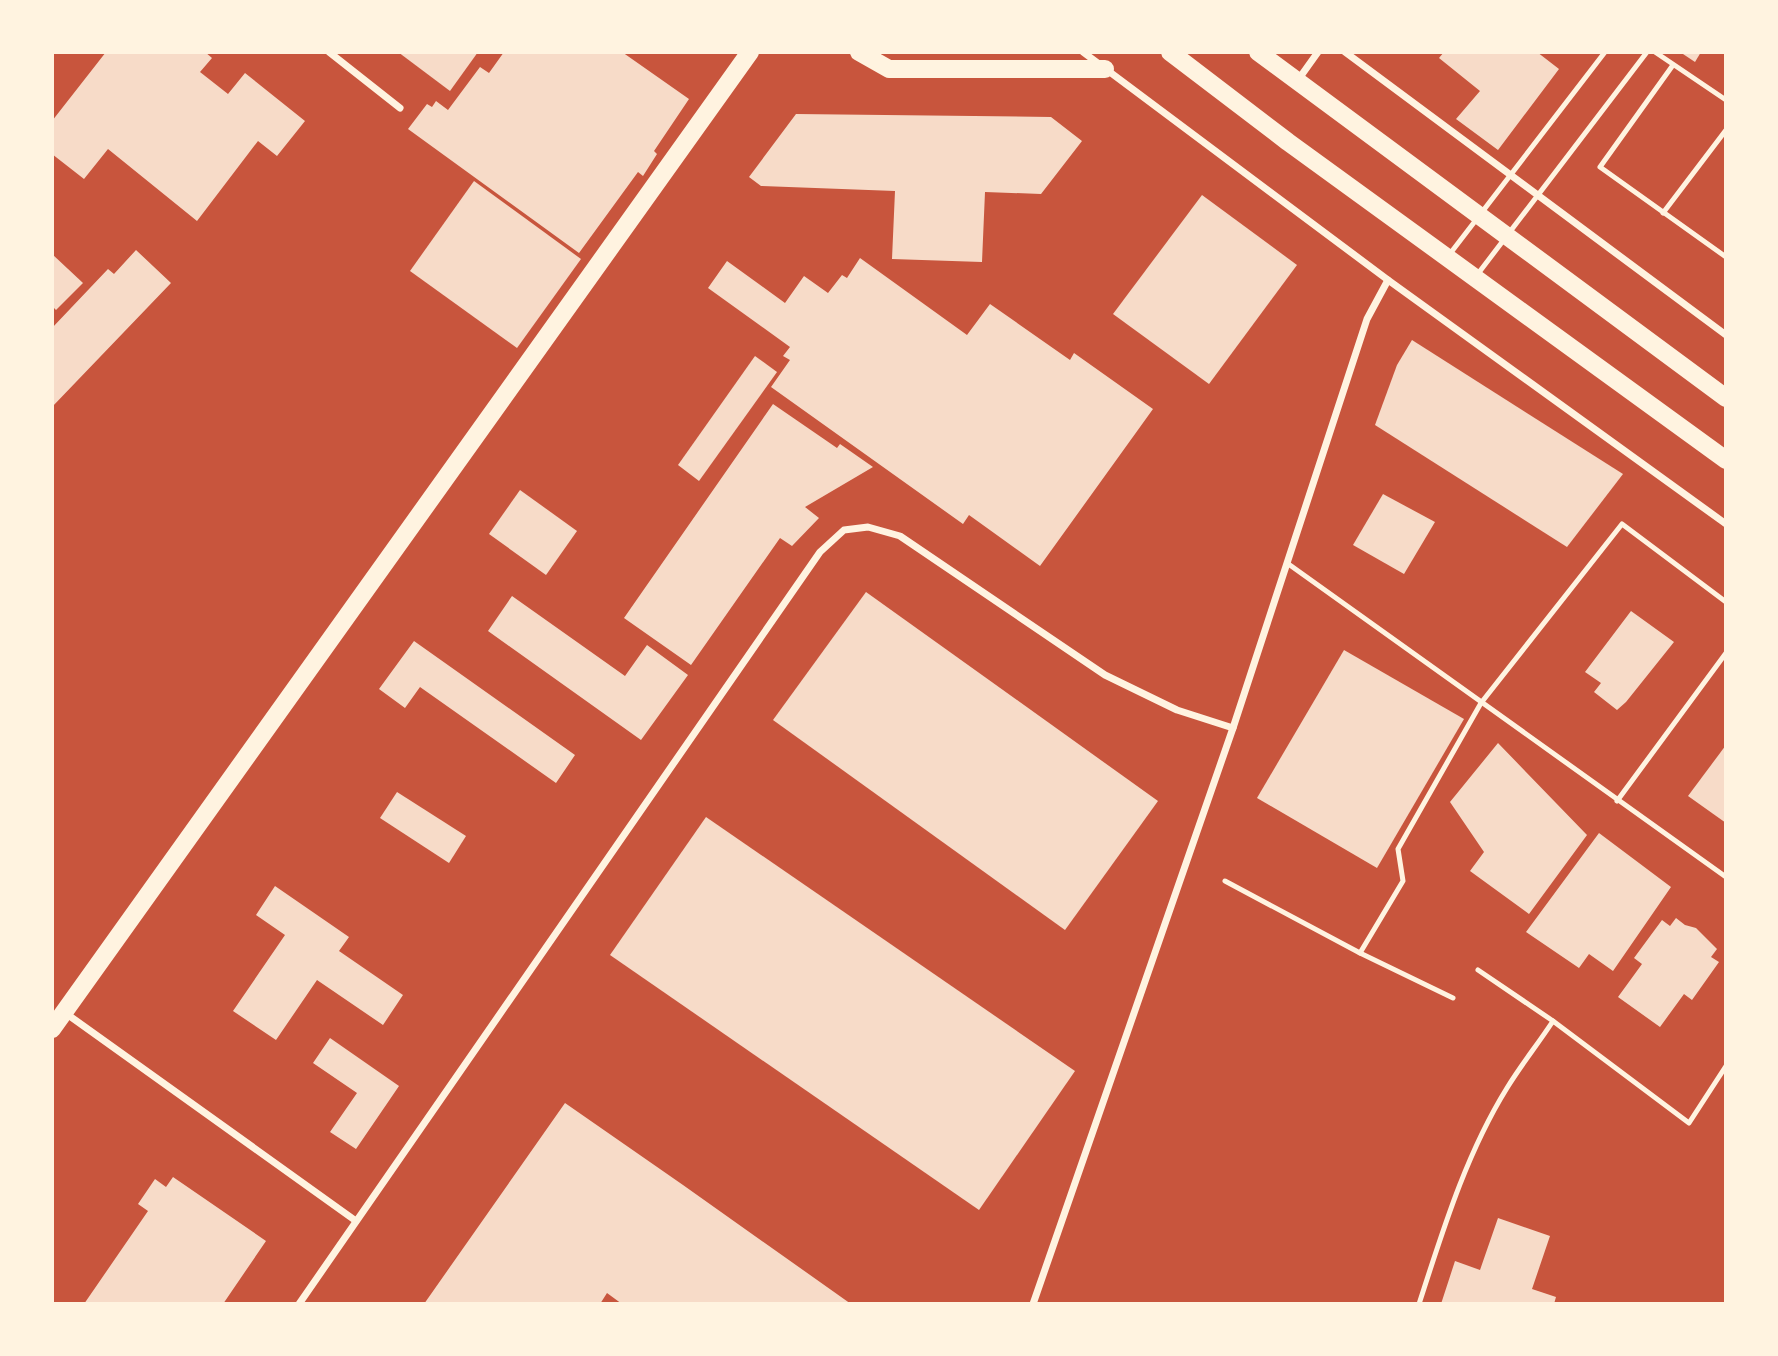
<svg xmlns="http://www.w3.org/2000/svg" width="1778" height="1356" viewBox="0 0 1778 1356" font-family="'DejaVu Sans',sans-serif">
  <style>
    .building { fill: #f7dbc8 }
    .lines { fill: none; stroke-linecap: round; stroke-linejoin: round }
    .service { stroke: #fff3e0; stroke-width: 5 }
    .minor { stroke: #fff3e0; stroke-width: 7 }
    .primary { stroke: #fff3e0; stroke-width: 18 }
  </style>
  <rect width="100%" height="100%" fill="#c8553d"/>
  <!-- building -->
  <g class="building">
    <path d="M106,52H205L212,58L200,72L228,94L245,73L305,121L277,156L258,141L197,221L108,149L84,179L52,154V121Z"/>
    <path d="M398,52H478L450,91Z"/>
    <path d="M504,52H622L689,99L654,151L657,154L643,176L638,172L579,253L408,129L427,104L432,107L436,101L448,110L480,67L489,73Z"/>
    <path d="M1444,52H1537L1559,69L1498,150L1456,119L1480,91L1439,58Z"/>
    <path d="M1680,52H1701L1695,62Z"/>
    <path d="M796,114L1051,117L1082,141L1041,194L985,192L982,262L892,259L895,191L761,186L749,177Z"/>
    <path d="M474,181L581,259L517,348L410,271Z"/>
    <path d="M1202,195L1297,265L1209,384L1113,314Z"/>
    <path d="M136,250L171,283L52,407V328L108,269L114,274Z"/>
    <path d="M52,254L83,283L56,310L52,306Z"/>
    <path d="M860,258L967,335L990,304L1070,360L1074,353L1153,409L1040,566L969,515L963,524L771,387L790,360L783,356L790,347L708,288L727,261L785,303L804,276L828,293L842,275L847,278Z"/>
    <path d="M1412,340L1623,474L1567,547L1375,425L1397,365Z"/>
    <path d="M755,356L777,372L699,481L678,465Z"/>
    <path d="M773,404L837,448L840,444L873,467L805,507L819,518L792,546L780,538L691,665L624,618Z"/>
    <path d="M520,490L577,531L546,575L489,534Z"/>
    <path d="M1383,494L1435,522L1404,574L1353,545Z"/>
    <path d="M866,592L1158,801L1065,930L773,720Z"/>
    <path d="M512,596L625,676L647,645L688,675L641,740L488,631Z"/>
    <path d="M1631,611L1674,642L1626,702L1617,710L1594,692L1601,683L1585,672Z"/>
    <path d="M414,641L575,755L556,783L420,687L405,708L379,689Z"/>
    <path d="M1344,650L1464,719L1377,868L1257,798Z"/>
    <path d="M1498,743L1587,835L1529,914L1470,871L1484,852L1450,802Z"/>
    <path d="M1726,745V823L1688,796Z"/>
    <path d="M397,792L466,836L449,863L380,818Z"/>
    <path d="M706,817L1075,1071L979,1210L610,955Z"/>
    <path d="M1599,833L1671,887L1613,971L1589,954L1579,968L1526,932Z"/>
    <path d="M275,886L349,937L339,951L403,995L383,1025L317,980L276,1040L233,1011L285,935L256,915Z"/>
    <path d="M1676,918L1685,925L1696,928L1717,949L1711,957L1719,962L1692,1000L1684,994L1660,1027L1618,997L1642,964L1634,958L1662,920L1670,926Z"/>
    <path d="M330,1038L399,1086L356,1149L330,1132L357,1093L313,1063Z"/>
    <path d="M565,1103L683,1185L851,1304H622L607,1293L600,1304H424Z"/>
    <path d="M173,1177L266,1241L223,1304H84L148,1211L138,1204L155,1179L166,1187Z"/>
    <path d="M1498,1218L1550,1236L1532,1289L1556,1297L1554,1304H1441L1455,1261L1480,1270Z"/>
  </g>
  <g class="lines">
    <!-- service -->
    <g class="service">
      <path d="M1655,52L1726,100"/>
      <path d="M1673,65L1600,167L1726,257"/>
      <path d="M1663,213L1726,130"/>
      <path d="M1449,255L1605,52"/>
      <path d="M1477,275L1647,52"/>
      <path d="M1287,563L1726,877"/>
      <path d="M1617,801L1726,653"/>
      <path d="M1225,881L1360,953"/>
      <path d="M1478,970L1553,1021"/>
      <path d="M1453,998L1360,953L1403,881L1398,849L1481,703L1622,524L1726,602"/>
      <path d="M1419,1304C1443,1230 1466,1154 1507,1088C1521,1065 1538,1044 1553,1021L1689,1123L1726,1066"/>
    </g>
    <!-- minor -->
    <g class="minor">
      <path d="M329,52L400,108"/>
      <path d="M1083,52L1388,280L1726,524"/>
      <path d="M1345,52L1726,335"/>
      <path d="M1298,80L1318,52"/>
      <path d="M64,1012L356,1221"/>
      <path d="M299,1304L820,552L844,530L868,527L900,536L1105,675L1177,710L1233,728"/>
      <path d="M1033,1304L1233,728L1367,319L1388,280"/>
    </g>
    <!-- primary -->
    <g class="primary">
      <path d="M859,52L889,69H1105"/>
      <path d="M1170,52L1288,142L1726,460"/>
      <path d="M1258,52L1726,398"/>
      <path d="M52,1029L750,52"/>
    </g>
  </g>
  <!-- border -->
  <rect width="1778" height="1356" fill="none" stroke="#fff3e0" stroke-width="108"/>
</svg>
